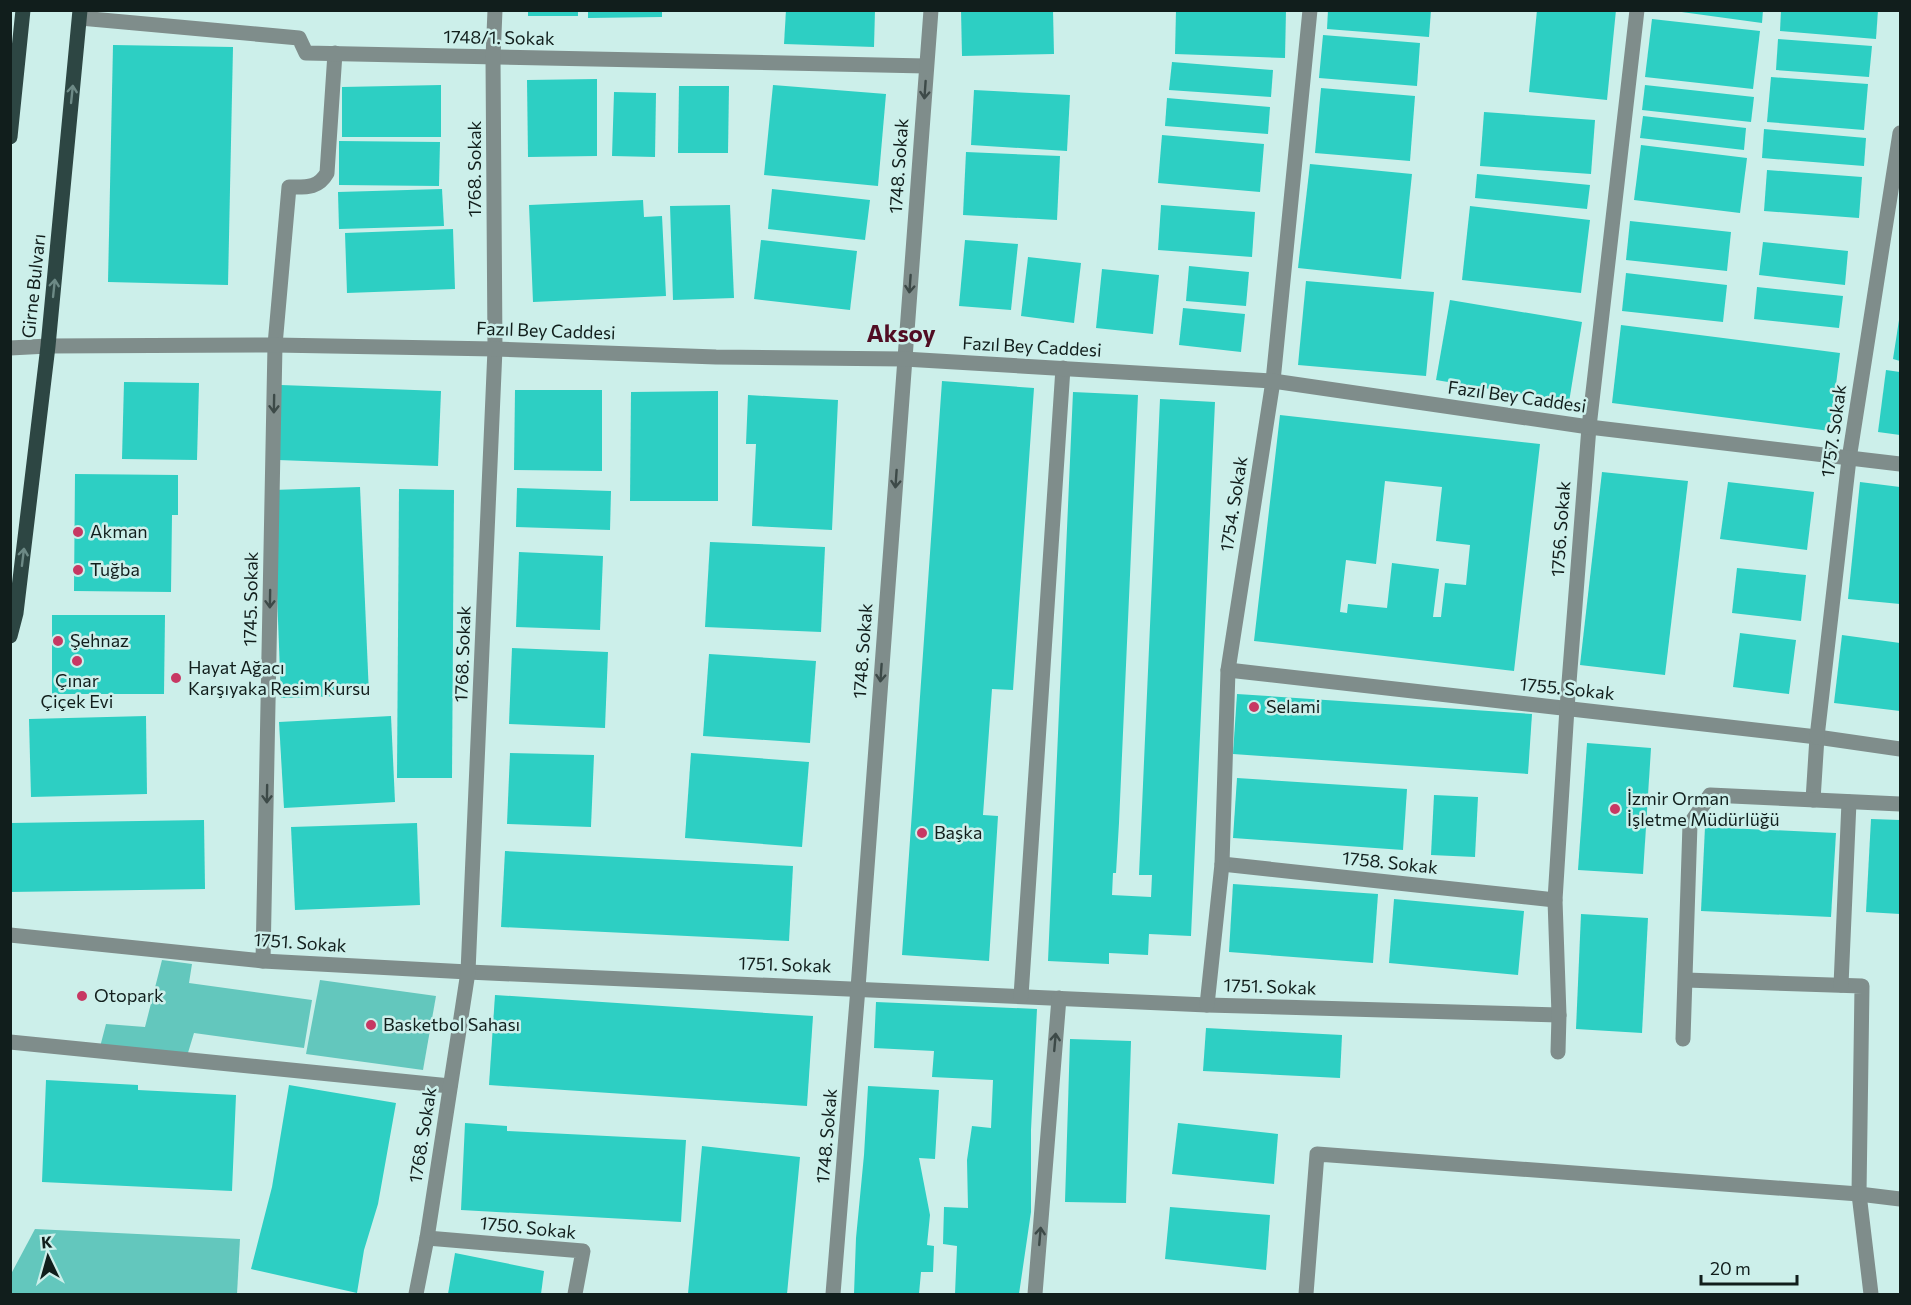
<svg xmlns="http://www.w3.org/2000/svg" width="1911" height="1305" viewBox="0 0 1911 1305" font-family="Commissioner,sans-serif">
  <style>
    .green { fill: #63c7bd }
    .building { fill: #2dcfc3; fill-rule: evenodd }
    .lines { fill: none; stroke-linecap: round; stroke-linejoin: round }
    .service { stroke: #7f8d8b; stroke-width: 15 }
    .minor { stroke: #7f8d8b; stroke-width: 15 }
    .tertiary { stroke: #7f8d8b; stroke-width: 15 }
    .primary { stroke: #2d4643; stroke-width: 15 }
    .oneway { stroke: #3d4a48 }
    .oneway2 { stroke: #6d8a86 }
    .poi-dot { fill: #c73863; stroke: #ccefea; stroke-width: 2 }
    .labels { text-anchor: middle; stroke-width: 5; stroke-linejoin: round; paint-order: stroke }
    .street-label { font-size: 18px; fill: #111e1c; stroke: #ccefea }
    .poi-label { font-size: 18px; fill: #111e1c; stroke: #ccefea; text-anchor: start }
    .district-label { font-size: 24px; font-weight: bold; fill: #510d23; stroke: #ccefea }
  </style>
  <rect width="100%" height="100%" fill="#ccefea"/>
  <!-- green -->
  <g class="green">
    <path d="M162,960L192,964L189,983L312,1000L304,1048L194,1033L187,1056L100,1047L106,1024L145,1027Z"/>
    <path d="M320,980L436,996L423,1070L306,1054Z"/>
    <path d="M35,1229L240,1239L237,1294H11V1274Z"/>
  </g>
  <!-- building -->
  <g class="building">
    <rect x="528" y="10" width="50" height="6"/>
    <path d="M588,10H662V17L588,18Z"/>
    <path d="M786,10H875L874,47L784,44Z"/>
    <path d="M961,10H1053L1054,54L962,56Z"/>
    <path d="M1176,10H1286L1285,58L1175,54Z"/>
    <path d="M1328,10H1431L1429,37L1327,29Z"/>
    <path d="M1537,10H1616L1607,100L1529,92Z"/>
    <path d="M1667,10H1763L1762,23Z"/>
    <path d="M1781,10H1878L1876,39L1780,31Z"/>
    <path d="M1652,19L1760,31L1753,89L1645,77Z"/>
    <path d="M1323,35L1420,43L1417,86L1319,78Z"/>
    <path d="M1778,39L1872,46L1869,77L1776,70Z"/>
    <path d="M113,45L233,47L228,285L108,282Z"/>
    <path d="M1172,62L1273,70L1271,97L1169,90Z"/>
    <path d="M1771,77L1868,84L1864,130L1767,122Z"/>
    <path d="M597,79V156L528,157L527,80Z"/>
    <path d="M441,85V137H342V87Z"/>
    <path d="M773,85L886,94L878,186L764,175Z"/>
    <path d="M1645,85L1754,97L1751,122L1642,110Z"/>
    <path d="M679,86H729L728,153H678Z"/>
    <path d="M1321,88L1415,96L1410,161L1315,153Z"/>
    <path d="M974,90L1070,95L1067,151L971,145Z"/>
    <path d="M614,92L656,93L655,157L612,156Z"/>
    <path d="M1167,98L1270,107L1268,134L1165,126Z"/>
    <path d="M1484,112L1595,120L1591,174L1480,166Z"/>
    <path d="M1643,116L1746,128L1744,150L1640,138Z"/>
    <path d="M1764,129L1866,138L1864,166L1762,158Z"/>
    <path d="M1162,135L1264,144L1260,192L1158,183Z"/>
    <path d="M339,141L440,142L439,186L339,185Z"/>
    <path d="M1641,145L1747,158L1740,213L1634,200Z"/>
    <path d="M966,152L1060,156L1057,220L963,215Z"/>
    <path d="M1310,164L1412,174L1401,279L1298,268Z"/>
    <path d="M1767,170L1862,177L1859,218L1764,211Z"/>
    <path d="M1477,174L1590,185L1587,209L1475,198Z"/>
    <path d="M442,189L444,226L339,229L338,192Z"/>
    <path d="M772,189L870,200L865,240L768,229Z"/>
    <path d="M643,200L644,217L662,216L666,296L533,302L529,205Z"/>
    <path d="M730,205L734,298L673,300L670,206Z"/>
    <path d="M1161,205L1255,212L1252,257L1158,250Z"/>
    <path d="M1470,206L1590,220L1581,293L1462,280Z"/>
    <path d="M1630,221L1731,232L1727,271L1626,260Z"/>
    <path d="M453,229L455,289L347,293L345,233Z"/>
    <path d="M761,240L857,251L850,310L754,299Z"/>
    <path d="M965,240L1018,244L1011,310L959,306Z"/>
    <path d="M1763,242L1848,251L1845,285L1759,275Z"/>
    <path d="M1028,257L1081,263L1074,323L1021,316Z"/>
    <path d="M1189,266L1249,272L1246,306L1186,301Z"/>
    <path d="M1102,269L1159,275L1153,334L1096,328Z"/>
    <path d="M1626,273L1727,285L1723,322L1622,311Z"/>
    <path d="M1306,281L1434,292L1426,376L1298,365Z"/>
    <path d="M1757,287L1843,296L1839,328L1754,319Z"/>
    <path d="M1450,300L1582,322L1569,402L1436,380Z"/>
    <path d="M1183,308L1245,314L1241,352L1179,345Z"/>
    <path d="M1899,320H1900V361L1893,359Z"/>
    <path d="M1621,325L1840,353L1830,431L1612,403Z"/>
    <path d="M1886,370L1900,372V435L1878,432Z"/>
    <path d="M942,381L1034,388L1013,690L992,689L983,815L998,816L989,961L902,955Z"/>
    <path d="M124,382L199,383L197,460L122,459Z"/>
    <path d="M281,385L441,391L438,466L278,460Z"/>
    <path d="M515,390H602V471L514,470Z"/>
    <path d="M718,391V501H630L631,392Z"/>
    <path d="M1073,392L1138,395L1119,823L1116,873H1113L1112,895L1151,897L1152,875H1139L1160,399L1215,402L1191,936L1149,934L1148,955L1109,953V964L1048,961Z"/>
    <path d="M748,395L838,400L832,530L752,526L756,444H746Z"/>
    <path d="M1280,415L1540,444L1514,671L1254,641ZM1385,481L1442,487L1436,541L1470,545L1466,585L1445,583L1441,617H1433L1439,569L1392,563L1387,608L1348,604L1347,613L1340,612L1346,560L1376,564Z"/>
    <path d="M1602,472L1688,481L1665,675L1580,665Z"/>
    <path d="M75,474L178,475V515H172L171,592L74,591Z"/>
    <path d="M1728,482L1814,492L1807,550L1720,539Z"/>
    <path d="M1860,482L1900,487V604L1848,599Z"/>
    <path d="M360,487L369,695L281,698L273,490Z"/>
    <path d="M517,488L611,491L610,530L516,527Z"/>
    <path d="M399,489L454,490L452,778H397Z"/>
    <path d="M710,542L825,547L821,632L705,627Z"/>
    <path d="M519,552L603,556L600,630L516,627Z"/>
    <path d="M1737,568L1806,575L1801,621L1732,613Z"/>
    <path d="M52,615H165L164,694H52Z"/>
    <path d="M1740,633L1796,640L1789,694L1733,687Z"/>
    <path d="M1842,635L1900,643V711L1834,703Z"/>
    <path d="M512,648L608,652L605,728L509,724Z"/>
    <path d="M709,654L816,661L810,743L703,736Z"/>
    <path d="M1237,694L1532,714L1528,774L1233,754Z"/>
    <path d="M146,716L147,794L31,797L29,719Z"/>
    <path d="M391,716L395,802L284,808L279,722Z"/>
    <path d="M1587,743L1651,748L1643,874L1578,870Z"/>
    <path d="M510,753L594,755L591,827L507,824Z"/>
    <path d="M691,753L809,762L802,847L685,838Z"/>
    <path d="M1237,778L1407,789L1403,850L1233,838Z"/>
    <path d="M1434,795L1478,797L1475,857L1431,855Z"/>
    <path d="M1871,819L1900,820V914L1866,912Z"/>
    <path d="M204,820L205,889L10,892V823Z"/>
    <path d="M417,823L420,905L295,910L291,827Z"/>
    <path d="M1705,827L1836,833L1831,917L1701,911Z"/>
    <path d="M505,851L793,866L789,941L501,927Z"/>
    <path d="M1233,884L1378,894L1373,963L1229,952Z"/>
    <path d="M1394,899L1524,911L1518,975L1389,963Z"/>
    <path d="M1581,914L1648,918L1642,1033L1576,1029Z"/>
    <path d="M495,995L813,1016L807,1106L489,1085Z"/>
    <path d="M876,1002L1037,1009L1031,1130V1212L1019,1294H955L957,1246L943,1244L944,1207L968,1208L967,1160L972,1126L991,1128L993,1080L932,1077L934,1051L874,1048Z"/>
    <path d="M1206,1028L1342,1035L1340,1078L1203,1071Z"/>
    <path d="M1070,1039L1131,1041L1126,1203L1065,1202Z"/>
    <path d="M46,1080L138,1085V1090L236,1095L232,1191L42,1182Z"/>
    <path d="M289,1085L396,1103L378,1204L364,1250L357,1293L251,1269L272,1187Z"/>
    <path d="M868,1086L939,1090L935,1159L919,1158L930,1215L927,1245L934,1246L933,1272H921L919,1294H854L856,1238L864,1155Z"/>
    <path d="M465,1123L507,1126V1131L686,1140L681,1222L461,1210Z"/>
    <path d="M1178,1123L1278,1134L1274,1184L1172,1174Z"/>
    <path d="M702,1146L800,1157L787,1294H688Z"/>
    <path d="M1170,1207L1270,1215L1266,1270L1165,1259Z"/>
    <path d="M455,1253L544,1271L541,1294H448Z"/>
  </g>
  <g class="lines">
    <!-- service -->
    <g class="service">
      <path d="M275,345L289,187C305,187 318,189 327,173L335,53"/>
      <path d="M1813,800L1817,737"/>
      <path d="M1686,980L1862,986L1859,1194L1871,1294"/>
      <path d="M1841,985L1849,802"/>
      <path d="M1683,1039L1690,824L1710,795L1900,804"/>
    </g>
    <!-- minor -->
    <g class="minor">
      <path d="M80,18L299,38L306,53L926,66"/>
      <path d="M10,348L48,346"/>
      <path d="M1228,670L1817,737L1900,749"/>
      <path d="M1817,737L1849,459L1900,133"/>
      <path d="M1222,864L1555,900"/>
      <path d="M10,935L263,961L468,972L1207,1005L1559,1015"/>
      <path d="M263,961L275,345"/>
      <path d="M1021,996L1063,368"/>
      <path d="M1207,1005L1222,864L1228,670L1273,381L1310,10"/>
      <path d="M10,1042L450,1086"/>
      <path d="M1558,1052L1559,1015L1555,900L1567,708L1589,427L1637,10"/>
      <path d="M427,1238L583,1251L575,1294"/>
      <path d="M416,1294L427,1238L468,972L495,349L493,58L495,10"/>
      <path d="M833,1294L858,988L931,10"/>
      <path d="M1035,1294L1059,998"/>
      <path d="M1306,1294L1317,1154L1859,1194L1900,1199"/>
    </g>
    <!-- tertiary -->
    <path class="tertiary" d="M48,346L275,345L495,349L716,357L904,359L1273,381L1589,427L1900,464"/>
    <!-- primary -->
    <g class="primary">
      <path d="M10,137L23,10"/>
      <path d="M10,636L16,613L48,346L80,10"/>
    </g>
  </g>
  <!-- one-way arrows -->
  <defs><path id="oneway-shaft" d="M-6 0H5M1.5-3L5.5 0L1.5 3" fill="none" stroke-width="1.6" stroke-linecap="round" stroke-linejoin="round" transform="scale(1.5)"/></defs>
  <g class="oneway">
    <use href="#oneway-shaft" transform="translate(925 90) rotate(94)"/>
    <use href="#oneway-shaft" transform="translate(910 284) rotate(94)"/>
    <use href="#oneway-shaft" transform="translate(274 404) rotate(91)"/>
    <use href="#oneway-shaft" transform="translate(896 479) rotate(94)"/>
    <use href="#oneway-shaft" transform="translate(270 599) rotate(91)"/>
    <use href="#oneway-shaft" transform="translate(881 673) rotate(94)"/>
    <use href="#oneway-shaft" transform="translate(267 794) rotate(91)"/>
    <use href="#oneway-shaft" transform="translate(1055 1042) rotate(-85)"/>
    <use href="#oneway-shaft" transform="translate(1040 1236) rotate(-85)"/>
  </g>
  <g class="oneway2">
    <use href="#oneway-shaft" transform="translate(72 94) rotate(-84)"/>
    <use href="#oneway-shaft" transform="translate(54 288) rotate(-84)"/>
    <use href="#oneway-shaft" transform="translate(23 557) rotate(-83)"/>
  </g>
  <!-- markers -->
  <g class="poi-dot">
    <circle cx="78" cy="532" r="6"/>
    <circle cx="78" cy="570" r="6"/>
    <circle cx="58" cy="641" r="6"/>
    <circle cx="77" cy="661" r="6"/>
    <circle cx="176" cy="678" r="6"/>
    <circle cx="1254" cy="707" r="6"/>
    <circle cx="1615" cy="809" r="6"/>
    <circle cx="922" cy="833" r="6"/>
    <circle cx="82" cy="996" r="6"/>
    <circle cx="371" cy="1025" r="6"/>
  </g>
  <g class="labels">
    <!-- street labels -->
    <g class="street-label">
      <text transform="translate(499 38) rotate(1)" y="6">1748/1. Sokak</text>
      <text transform="translate(899 166) rotate(-86)" y="6">1748. Sokak</text>
      <text transform="translate(475 169) rotate(-90)" y="6">1768. Sokak</text>
      <text transform="translate(34 286) rotate(-84)" y="6">Girne Bulvarı</text>
      <text transform="translate(546 331) rotate(2)" y="6">Fazıl Bey Caddesi</text>
      <text transform="translate(1032 347) rotate(3)" y="6">Fazıl Bey Caddesi</text>
      <text transform="translate(1517 397) rotate(8)" y="6">Fazıl Bey Caddesi</text>
      <text transform="translate(1834 431) rotate(-82)" y="6">1757. Sokak</text>
      <text transform="translate(1234 504) rotate(-81)" y="6">1754. Sokak</text>
      <text transform="translate(1561 529) rotate(-86)" y="6">1756. Sokak</text>
      <text transform="translate(251 599) rotate(-89)" y="6">1745. Sokak</text>
      <text transform="translate(863 651) rotate(-86)" y="6">1748. Sokak</text>
      <text transform="translate(463 654) rotate(-88)" y="6">1768. Sokak</text>
      <text transform="translate(1567 689) rotate(6)" y="6">1755. Sokak</text>
      <text transform="translate(1390 863) rotate(6)" y="6">1758. Sokak</text>
      <text transform="translate(300 943) rotate(4)" y="6">1751. Sokak</text>
      <text transform="translate(785 965) rotate(2)" y="6">1751. Sokak</text>
      <text transform="translate(1270 987) rotate(2)" y="6">1751. Sokak</text>
      <text transform="translate(423 1135) rotate(-81)" y="6">1768. Sokak</text>
      <text transform="translate(827 1136) rotate(-85)" y="6">1748. Sokak</text>
      <text transform="translate(528 1228) rotate(6)" y="6">1750. Sokak</text>
    </g>
    <!-- poi labels -->
    <g class="poi-label">
      <text x="90" y="538">Akman</text>
      <text x="90" y="576">Tuğba</text>
      <text x="70" y="647">Şehnaz</text>
      <text x="188" y="674">Hayat Ağacı<tspan x="188" dy="21">Karşıyaka Resim Kursu</tspan></text>
      <text x="77" y="687" text-anchor="middle">Çınar<tspan x="77" dy="21">Çiçek Evi</tspan></text>
      <text x="1266" y="713">Selami</text>
      <text x="1627" y="805">İzmir Orman<tspan x="1627" dy="21">İşletme Müdürlüğü</tspan></text>
      <text x="934" y="839">Başka</text>
      <text x="94" y="1002">Otopark</text>
      <text x="383" y="1031">Basketbol Sahası</text>
    </g>
    <!-- district labels -->
    <g class="district-label">
      <text x="901" y="342">Aksoy</text>
    </g>
  </g>
  <!-- border -->
  <rect width="1911" height="1305" fill="none" stroke="#111e1c" stroke-width="24"/>
  <!-- north arrow -->
  <g transform="translate(48 1257) rotate(355)" stroke="#ccefea" stroke-width="4.5" paint-order="stroke">
  <path d="M0-4.5L10 22L0 15L-10 22Z" fill="#111e1c"/>
  <text y="-9" font-size="16" font-weight="bold" text-anchor="middle" fill="#111e1c">K</text>
  </g>
  <!-- scale -->
  <path d="M1701 1275v9h96v-9" fill="none" stroke="#111e1c" stroke-width="3"/>
  <text x="1710" y="1275" font-size="18" fill="#111e1c" stroke="#ccefea" stroke-width="4.5" paint-order="stroke">20 m</text>
</svg>
